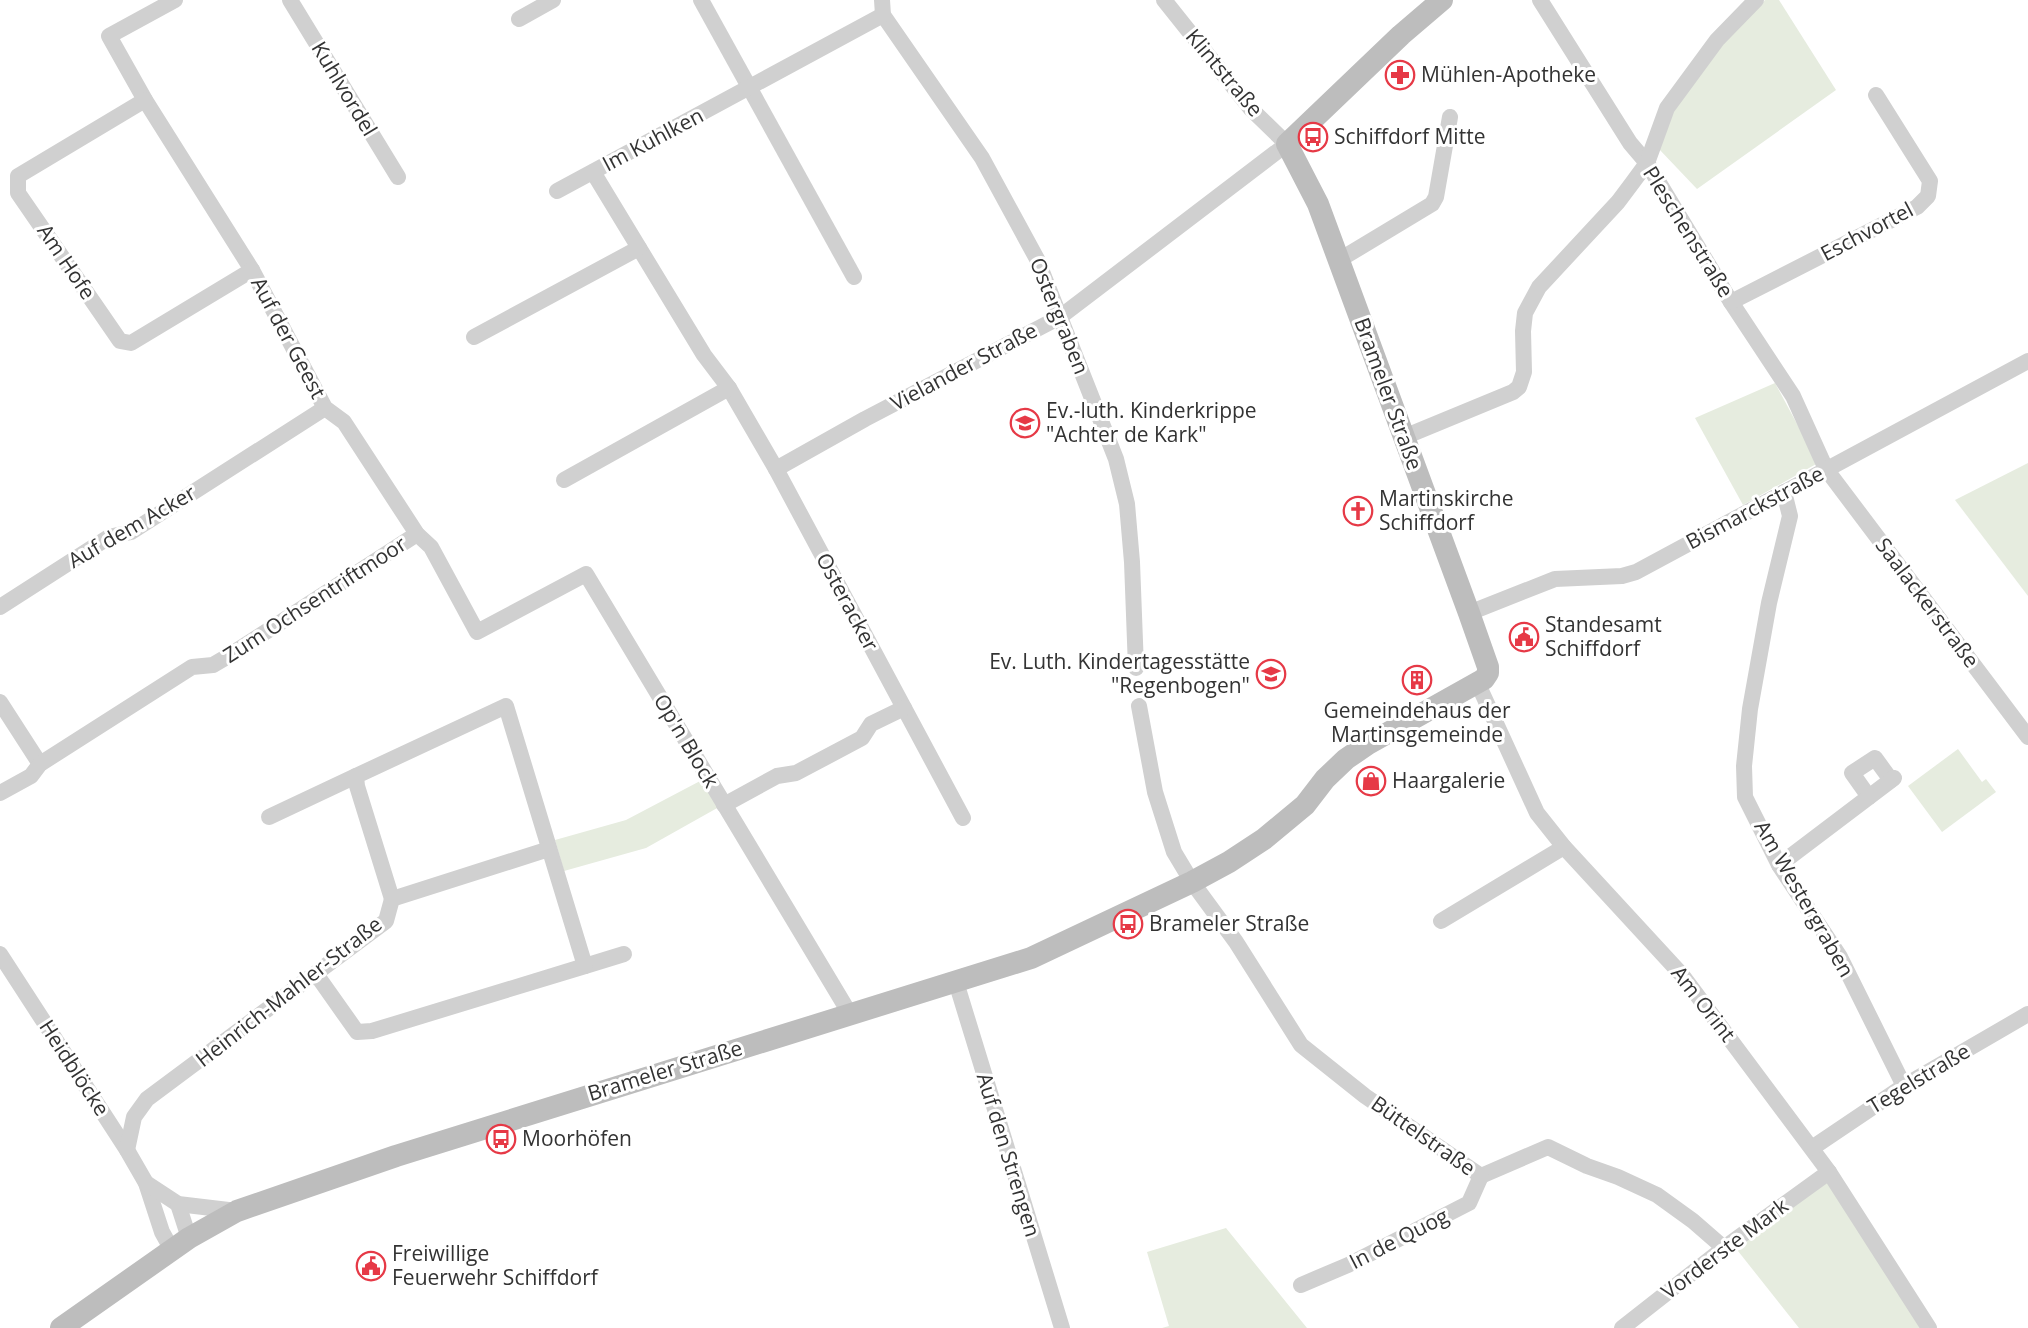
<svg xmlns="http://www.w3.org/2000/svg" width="2028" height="1328" viewBox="0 0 2028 1328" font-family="'Open Sans',sans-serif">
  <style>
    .green { fill: #e6ecdf }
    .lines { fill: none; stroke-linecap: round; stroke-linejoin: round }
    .street { stroke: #d0d0d0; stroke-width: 16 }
    .secondary { stroke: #bdbdbd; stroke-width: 22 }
    .labels { text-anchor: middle; stroke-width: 6; stroke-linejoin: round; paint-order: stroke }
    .street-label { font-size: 21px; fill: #333; stroke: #fff }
    .poi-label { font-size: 21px; fill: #333; stroke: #fff; text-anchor: start }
  </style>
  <rect width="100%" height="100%" fill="#fff"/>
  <!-- green -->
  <g class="green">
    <path d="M1765,0H1779L1836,90L1697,189L1658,148L1673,111L1723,43Z"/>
    <path d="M1775,383L1818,463L1743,505L1695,418Z"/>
    <path d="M2028,463V596L1955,500Z"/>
    <path d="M1958,749L1982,782L1986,779L1996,792L1942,832L1908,786Z"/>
    <path d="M702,780L719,807L646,848L564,871L555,840L626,820Z"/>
    <path d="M1832,1172L1932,1328H1799L1734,1246Z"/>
    <path d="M1226,1228L1307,1328H1162L1169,1326L1147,1252Z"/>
  </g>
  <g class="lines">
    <!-- street -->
    <g class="street">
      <path d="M175,0L109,36L145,100L252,270L325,408L344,422L417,534L431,547L477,632L586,574L850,1014"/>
      <path d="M290,0L398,177"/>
      <path d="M701,0L854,277"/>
      <path d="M882,0L883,15L982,158L1037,259L1116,459L1127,504L1132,562L1136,668"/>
      <path d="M1540,0L1630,143L1647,163L1731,302L1793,396L1826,469L2028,737"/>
      <path d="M519,19L553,0"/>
      <path d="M145,100L18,176V193L120,341L131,343L252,270"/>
      <path d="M593,172L704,355L729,388L776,469L963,818"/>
      <path d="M557,191L883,15"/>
      <path d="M1339,260L1432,204L1436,197L1450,117"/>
      <path d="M1731,302L1917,207L1928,196L1930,181L1876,95"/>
      <path d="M474,337L639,248"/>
      <path d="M1404,437L1513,392L1519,387L1524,372L1523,331L1525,313L1539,287L1618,202L1633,182L1647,163L1667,108L1717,40L1756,0"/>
      <path d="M776,469L865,419L1060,317L1287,144L1251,109L1164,0"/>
      <path d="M564,480L729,388"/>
      <path d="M1784,492L1790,516L1769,603L1750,709L1744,766L1745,797L1779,865L1840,957L1904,1086"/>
      <path d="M0,607L109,537L131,532L325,408"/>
      <path d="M1469,613L1555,579L1622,576L1636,572L2028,361"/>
      <path d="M1478,684L1537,813L1564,847L1682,975L1829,1172L1929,1328"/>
      <path d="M0,702L40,764"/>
      <path d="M1139,706L1155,792L1174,852L1192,882L1236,942L1301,1045L1365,1096L1481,1176"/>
      <path d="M0,793L31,776L40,764L192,667L213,665L230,655L417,534"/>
      <path d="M1869,797L1852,773L1875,758L1891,780"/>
      <path d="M724,805L777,776L796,773L862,738L871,724L904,708"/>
      <path d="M269,817L356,776"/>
      <path d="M1779,865L1894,778"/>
      <path d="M1441,921L1564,847"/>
      <path d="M0,954L127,1150L146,1183L162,1232L172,1250"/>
      <path d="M585,966L624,954"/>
      <path d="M316,974L357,1032L372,1031L585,966L506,706L356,776L357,786L392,899"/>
      <path d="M956,982L1062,1328"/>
      <path d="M1812,1148L1904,1086L2028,1014"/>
      <path d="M127,1150L134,1117L147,1099L386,921L392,899L549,849"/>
      <path d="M1481,1176L1548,1147L1587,1166L1618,1177L1657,1195L1693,1221L1724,1248"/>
      <path d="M146,1183L178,1204L237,1211"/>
      <path d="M178,1204L189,1238"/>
      <path d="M1301,1285L1348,1265L1469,1203L1481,1176"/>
      <path d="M1622,1328L1724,1248L1829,1172"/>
    </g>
    <!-- secondary -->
    <path class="secondary" d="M61,1328L189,1238L237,1211L396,1156L1031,958L1192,882L1229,862L1264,839L1305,805L1325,779L1346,759L1368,744L1484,679L1488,673V667L1469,613L1318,204L1287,144L1401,35L1442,0"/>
  </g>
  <!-- icons -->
  <defs>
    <g id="pharmacy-ring" transform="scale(1.5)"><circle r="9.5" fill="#fff" stroke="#e63946" stroke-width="1.5"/><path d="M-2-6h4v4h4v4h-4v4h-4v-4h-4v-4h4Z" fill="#e63946"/></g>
    <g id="bus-ring" transform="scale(1.5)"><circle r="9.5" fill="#fff" stroke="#e63946" stroke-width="1.5"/><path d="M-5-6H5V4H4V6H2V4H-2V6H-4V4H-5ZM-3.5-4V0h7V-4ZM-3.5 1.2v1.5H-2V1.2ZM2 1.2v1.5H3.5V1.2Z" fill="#e63946"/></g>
    <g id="school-ring" transform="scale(1.5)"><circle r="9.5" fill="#fff" stroke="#e63946" stroke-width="1.5"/><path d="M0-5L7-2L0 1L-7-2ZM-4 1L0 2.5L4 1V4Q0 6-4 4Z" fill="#e63946"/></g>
    <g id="church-ring" transform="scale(1.5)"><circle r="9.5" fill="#fff" stroke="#e63946" stroke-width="1.5"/><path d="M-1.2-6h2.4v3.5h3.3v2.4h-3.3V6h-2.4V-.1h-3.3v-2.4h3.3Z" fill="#e63946"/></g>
    <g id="civic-ring" transform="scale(1.5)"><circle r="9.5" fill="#fff" stroke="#e63946" stroke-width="1.5"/><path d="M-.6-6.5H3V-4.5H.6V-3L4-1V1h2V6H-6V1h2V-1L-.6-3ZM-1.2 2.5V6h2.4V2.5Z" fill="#e63946"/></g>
    <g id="building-ring" transform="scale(1.5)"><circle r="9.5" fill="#fff" stroke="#e63946" stroke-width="1.5"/><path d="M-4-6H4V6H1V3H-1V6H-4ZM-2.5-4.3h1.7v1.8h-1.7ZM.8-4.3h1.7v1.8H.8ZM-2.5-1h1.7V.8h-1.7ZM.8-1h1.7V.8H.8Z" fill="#e63946"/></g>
    <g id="shop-ring" transform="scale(1.5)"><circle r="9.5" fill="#fff" stroke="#e63946" stroke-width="1.5"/><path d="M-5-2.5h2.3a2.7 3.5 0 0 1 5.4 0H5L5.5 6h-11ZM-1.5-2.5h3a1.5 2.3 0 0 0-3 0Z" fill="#e63946"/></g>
  </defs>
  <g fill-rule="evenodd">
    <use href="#pharmacy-ring" x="1400" y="75"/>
    <use href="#bus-ring" x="1313" y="137"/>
    <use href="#school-ring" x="1025" y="423"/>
    <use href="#church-ring" x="1358" y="511"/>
    <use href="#civic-ring" x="1524" y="637"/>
    <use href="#school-ring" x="1271" y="674"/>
    <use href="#building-ring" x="1417" y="680"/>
    <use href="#shop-ring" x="1371" y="781"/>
    <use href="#bus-ring" x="1128" y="924"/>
    <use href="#bus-ring" x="501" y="1139"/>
    <use href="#civic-ring" x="371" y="1266"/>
  </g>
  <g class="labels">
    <!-- street labels -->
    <g class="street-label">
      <text transform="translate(1224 73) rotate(50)" y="7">Klintstraße</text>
      <text transform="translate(344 89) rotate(59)" y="7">Kuhlvordel</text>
      <text transform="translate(653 140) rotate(-28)" y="7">Im Kuhlken</text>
      <text transform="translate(1688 232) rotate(58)" y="7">Pleschenstraße</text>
      <text transform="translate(1867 232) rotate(-28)" y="7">Eschvortel</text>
      <text transform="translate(66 262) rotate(56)" y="7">Am Hofe</text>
      <text transform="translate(1059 316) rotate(68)" y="7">Ostergraben</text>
      <text transform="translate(288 338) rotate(62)" y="7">Auf der Geest</text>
      <text transform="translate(964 367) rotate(-28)" y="7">Vielander Straße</text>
      <text transform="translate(1388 394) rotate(70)" y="7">Brameler Straße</text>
      <text transform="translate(1755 508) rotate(-28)" y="7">Bismarckstraße</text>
      <text transform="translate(132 527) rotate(-30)" y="7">Auf dem Acker</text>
      <text transform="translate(315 600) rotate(-33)" y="7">Zum Ochsentriftmoor</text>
      <text transform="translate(847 602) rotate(62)" y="7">Osteracker</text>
      <text transform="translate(1927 603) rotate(53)" y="7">Saalackerstraße</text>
      <text transform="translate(686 741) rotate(59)" y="7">Op'n Block</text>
      <text transform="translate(1804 899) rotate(60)" y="7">Am Westergraben</text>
      <text transform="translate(289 992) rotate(-38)" y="7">Heinrich-Mahler-Straße</text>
      <text transform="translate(1703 1004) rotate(52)" y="7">Am Orint</text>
      <text transform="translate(74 1068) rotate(57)" y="7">Heidblöcke</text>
      <text transform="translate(665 1071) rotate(-17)" y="7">Brameler Straße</text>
      <text transform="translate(1919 1079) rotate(-31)" y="7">Tegelstraße</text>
      <text transform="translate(1423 1136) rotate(35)" y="7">Büttelstraße</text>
      <text transform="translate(1008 1155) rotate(73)" y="7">Auf den Strengen</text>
      <text transform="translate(1399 1239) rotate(-27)" y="7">In de Quog</text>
      <text transform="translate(1725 1249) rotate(-37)" y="7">Vorderste Mark</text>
    </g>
    <!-- poi labels -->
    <g class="poi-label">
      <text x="1421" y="82">Mühlen-Apotheke</text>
      <text x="1334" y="144">Schiffdorf Mitte</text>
      <text x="1046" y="418">Ev.-luth. Kinderkrippe<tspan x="1046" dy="24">"Achter de Kark"</tspan></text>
      <text x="1379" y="506">Martinskirche<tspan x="1379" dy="24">Schiffdorf</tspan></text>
      <text x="1545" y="632">Standesamt<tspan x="1545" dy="24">Schiffdorf</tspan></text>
      <text x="1250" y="669" text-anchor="end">Ev. Luth. Kindertagesstätte<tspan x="1250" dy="24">"Regenbogen"</tspan></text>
      <text x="1417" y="718" text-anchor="middle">Gemeindehaus der<tspan x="1417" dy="24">Martinsgemeinde</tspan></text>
      <text x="1392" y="788">Haargalerie</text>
      <text x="1149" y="931">Brameler Straße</text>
      <text x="522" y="1146">Moorhöfen</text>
      <text x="392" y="1261">Freiwillige<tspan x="392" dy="24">Feuerwehr Schiffdorf</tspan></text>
    </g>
  </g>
</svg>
